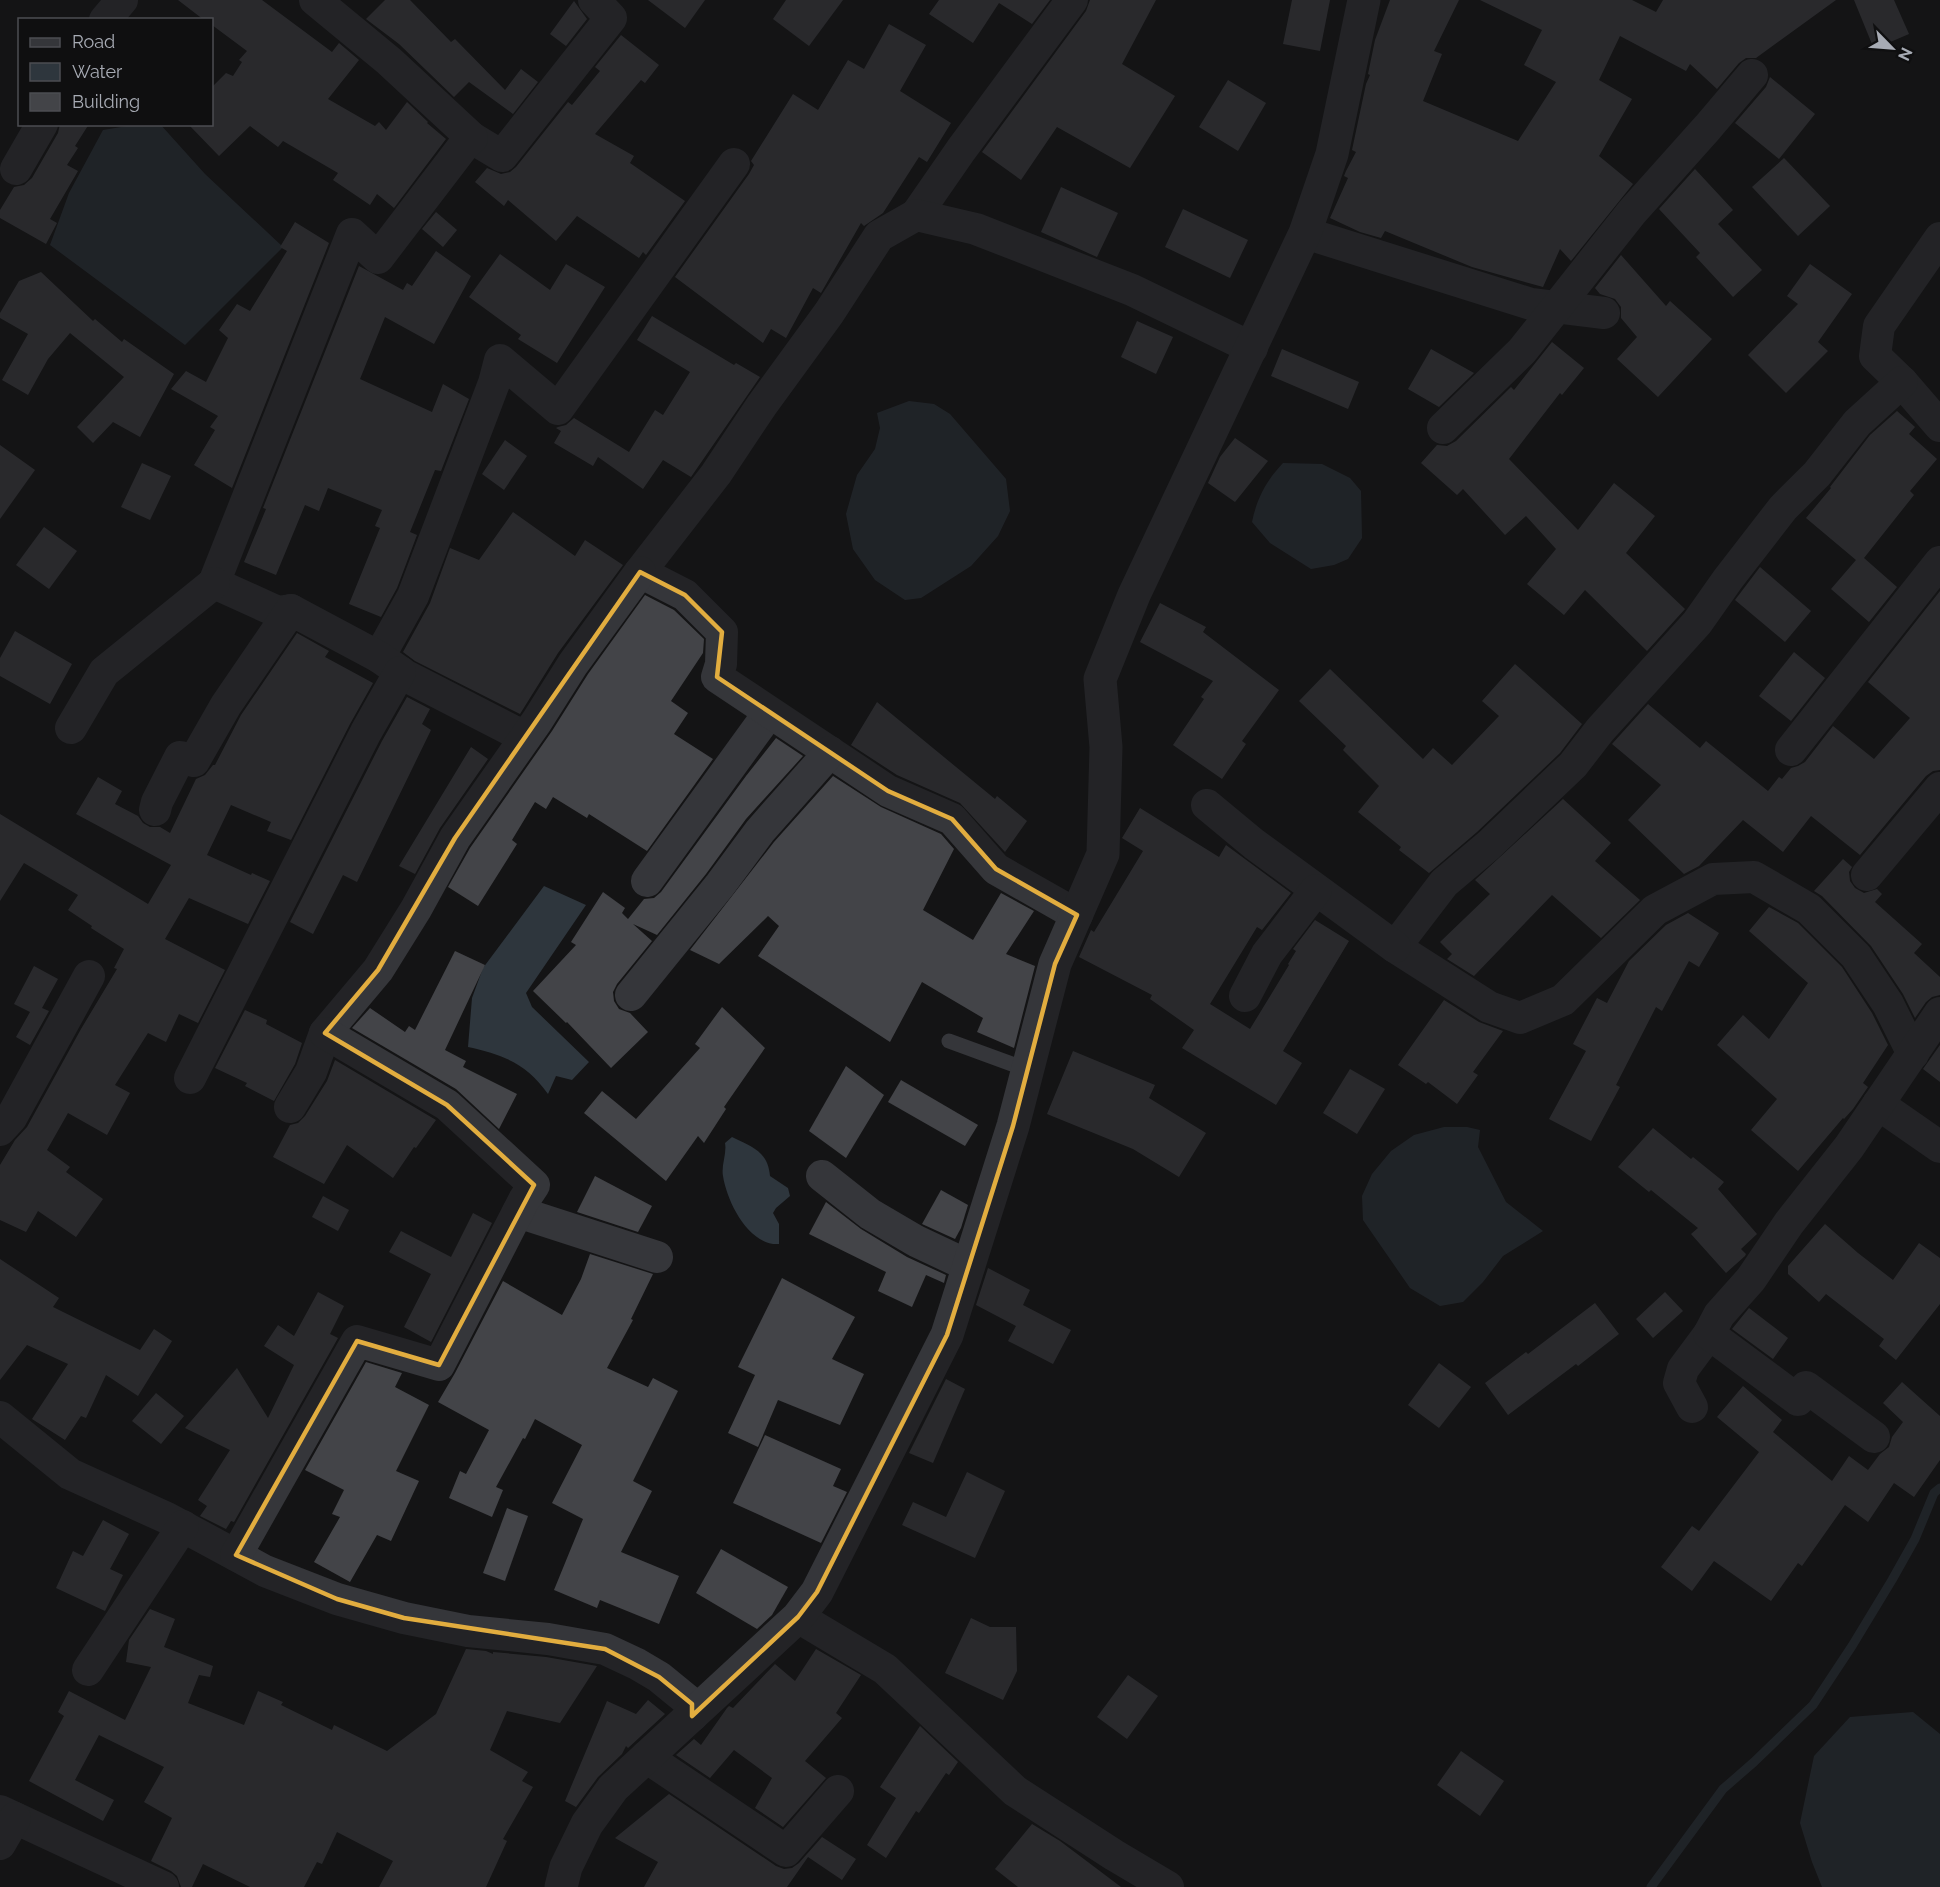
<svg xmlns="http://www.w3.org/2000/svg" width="1940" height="1887" viewBox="0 0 1940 1887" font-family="Raleway,sans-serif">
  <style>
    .water { fill: #2e363d }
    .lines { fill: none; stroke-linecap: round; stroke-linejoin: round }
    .stream { stroke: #2e363d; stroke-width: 9 }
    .building { fill: #434448 }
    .service { stroke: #35363a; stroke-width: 15 }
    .minor { stroke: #35363a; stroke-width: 32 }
    .tertiary { stroke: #35363a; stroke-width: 33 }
    .marked { fill: none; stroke: #e2ad3f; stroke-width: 4.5; stroke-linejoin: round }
  </style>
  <rect width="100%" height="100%" fill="#141415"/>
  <!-- water -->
  <g class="water">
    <path d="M160,124L205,174L283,247L185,345L50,245L69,193L103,130L133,125Z"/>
    <path d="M909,401L934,404L950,414L1006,479L1010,511L998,536L971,566L921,598L905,600L875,580L853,549L846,514L857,475L875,449L880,428L877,413Z"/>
    <path d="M1283,463L1322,464L1350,478L1361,491L1362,538L1348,559L1334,565L1311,569L1270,543L1252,522C1257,498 1266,481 1283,463Z"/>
    <path d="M544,886L586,905L526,993L532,1007L589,1062L572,1080L556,1076L548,1094C527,1064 504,1055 468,1047L472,998L483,968Z"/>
    <path d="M1444,1127H1467L1480,1130L1478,1147L1506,1202L1543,1231L1503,1256L1483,1282L1463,1302L1440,1306L1410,1288L1363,1220L1362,1196L1372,1174L1391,1151L1414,1135Z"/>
    <path d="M732,1137C753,1147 768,1152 770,1176L788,1188L790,1196L776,1208L773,1213L779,1224V1244C749,1246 727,1202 723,1176C721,1165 727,1154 725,1143Z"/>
    <path d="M1913,1712L1940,1734V1887H1822L1812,1862L1800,1823L1814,1756L1850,1717Z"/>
  </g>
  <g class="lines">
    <!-- stream -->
    <path class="stream" d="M1651,1887L1723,1789L1754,1762L1813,1705L1852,1646L1892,1580L1915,1539L1934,1493L1940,1488"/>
  </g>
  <!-- building -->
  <g class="building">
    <path d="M178,0H262L332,52L339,43L359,60L328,99L375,126L379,122L386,130L407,102L428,122L427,123L446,139L394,208L377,194L370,205L333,180L338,173L283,141L278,147L250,126L219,156L188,124H212V87L226,73L233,76L242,62L239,60L247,51L212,25V20H204Z"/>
    <path d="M385,0H410L451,42L455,39L505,90L521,69L538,82L513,114L469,82L454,97L399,44L366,19Z"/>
    <path d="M648,0H705L685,28Z"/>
    <path d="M786,0H843L809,46L773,19Z"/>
    <path d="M939,0H1050L1032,24L999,3L973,43L929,14Z"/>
    <path d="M1090,0H1156L1122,64L1175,96L1130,168L1057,127L1021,180L982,152L1086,11Z"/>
    <path d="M1292,0H1330L1320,51L1283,44Z"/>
    <path d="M1390,0H1459L1434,51L1442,54L1423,101L1518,141L1556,82L1524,65L1542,30L1480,0H1632L1656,12L1663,0H1836L1756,58H1746L1739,63L1717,89L1690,64L1686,71L1620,36L1599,80L1632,99L1599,156L1633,184L1571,261L1560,249L1543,287L1472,267L1385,231L1381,238L1360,232L1330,218L1348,178L1344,176L1346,171L1356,152L1352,150L1366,84L1370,75L1368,74L1375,40Z"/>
    <path d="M1854,0H1894L1909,34L1874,49Z"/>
    <path d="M574,1L587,19L566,46L550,34Z"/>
    <path d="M889,24L926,45L900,91L951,123L927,162L919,157L883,213L864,226L861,223L821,293L813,288L786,338L771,329L763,343L675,277L749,174L754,165L751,161L793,94L818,110L848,60L864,69Z"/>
    <path d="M621,35L659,65L645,83L641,80L595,134L634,156L630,163L685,201L646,255L643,252L639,258L577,216L556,241L508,200L504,206L475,182L487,168L501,174L510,172L516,167L568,102L572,105L600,71L595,67Z"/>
    <path d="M1770,77L1815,114L1779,159L1735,123L1766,87Z"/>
    <path d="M1228,80L1266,103L1238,151L1199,127Z"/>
    <path d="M60,124H89L75,146L78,148L67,165L78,171L50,219L57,223L46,244L0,218V210L14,187L24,185L32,178L58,133Z"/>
    <path d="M1784,158L1830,206L1798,236L1752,187Z"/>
    <path d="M1695,169L1733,210L1718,224L1762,270L1733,297L1696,257L1700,253L1659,209Z"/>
    <path d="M1061,187L1118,213L1097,257L1041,232Z"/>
    <path d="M1183,209L1248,240L1230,278L1165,247Z"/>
    <path d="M436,212L457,230L443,247L422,229Z"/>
    <path d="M295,222L329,243L232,488L194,465L215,430L210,427L218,416L171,389L186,371L206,382L228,338L219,330L237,304L250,311L287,251L280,247Z"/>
    <path d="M436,251L471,276L434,344L385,317L360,379L432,412L443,384L469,399L441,471L435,470L410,532L417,535L397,588L381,617L349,604L380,528L375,526L382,510L328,488L319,511L305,505L276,575L244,562L266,509L263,508L359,266L403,290L407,283L412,286Z"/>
    <path d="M500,254L550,290L566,264L605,287L557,363L518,339L521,335L469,297Z"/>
    <path d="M1621,255L1666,306L1670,301L1712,339L1658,397L1617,359L1637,337L1621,318V307L1615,299L1600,294L1595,288Z"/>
    <path d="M1810,264L1852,294L1818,342L1828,351L1786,393L1748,355L1798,304L1787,296Z"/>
    <path d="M41,272L93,321L95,319L122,342L124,339L174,374L140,437L113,422L93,443L77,427L124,377L70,333L48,359L28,395L2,380L28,334L0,318V313L19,281Z"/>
    <path d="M652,316L734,365L736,363L760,377L691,477L663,460L643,489L598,457L593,466L554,443L561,431L556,428L558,427L566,425L574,418L629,452L655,410L663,415L690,372L637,340Z"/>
    <path d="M1137,321L1173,337L1156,374L1121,357Z"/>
    <path d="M1552,342L1584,368L1562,395L1560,393L1509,459L1578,530L1614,483L1655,516L1626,553L1685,609L1647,651L1585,590L1564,615L1527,584L1556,549L1526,516L1505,535L1463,489L1457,495L1421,463L1437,445L1447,446L1456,441L1511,387L1514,390Z"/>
    <path d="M1282,349L1359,382L1348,409L1271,376Z"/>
    <path d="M1431,349L1474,373L1439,407L1408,389Z"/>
    <path d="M1897,411L1915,427L1909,434L1937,459L1910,491L1914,495L1864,558L1897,587L1869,622L1831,589L1856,560L1806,518L1831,488L1830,487L1870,435Z"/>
    <path d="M1235,438L1268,461L1235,502L1208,483L1220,457Z"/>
    <path d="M505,440L527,456L504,490L482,474Z"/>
    <path d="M0,445L35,470L0,519Z"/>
    <path d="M142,463L171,476L150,520L121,507Z"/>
    <path d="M513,512L575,556L585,540L623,565L558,653L520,714L415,661L403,652L430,603L450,548L479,560Z"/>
    <path d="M44,527L77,551L49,589L16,565Z"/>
    <path d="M1760,567L1811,611L1785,642L1735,600Z"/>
    <path d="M1940,591V770L1933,771L1926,776L1860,855L1811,816L1783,852L1743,820L1699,866L1684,874L1628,820L1661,785L1612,744L1648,704L1700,748L1706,741L1768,791L1779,777L1782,779L1791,768L1798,766L1805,762L1833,726L1874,759L1910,718L1868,682Z"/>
    <path d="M645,595L674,610L704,639L703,653L671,701L688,713L674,734L713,759L647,851L589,814L587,818L553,797L546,809L535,802L512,840L517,844L478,906L448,887L470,848L552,731L588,674Z"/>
    <path d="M1160,603L1206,627L1203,632L1279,690L1242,741L1246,744L1222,779L1173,745L1204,699L1201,697L1213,681L1140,642Z"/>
    <path d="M15,631L72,664L50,704L0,676V658Z"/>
    <path d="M297,633L329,651L325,657L373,683L350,724L291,840L267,831L271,822L231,805L207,855L251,875L252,873L270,881L248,924L189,898L165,939L225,970L198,1023L179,1014L166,1042L148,1033L115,1085L130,1093L107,1135L68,1113L47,1150L70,1167L66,1172L103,1199L76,1237L38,1211L26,1232L0,1220V1165L15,1140L27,1127L81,1029L117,969L114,968L124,949L91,928L92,926L68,910L78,895L24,863L0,901V814L148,904L171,865L76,814L98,777L122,791L115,804L138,816L143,823L150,827H160L170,833L196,779L205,775L213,765H215L241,715Z"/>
    <path d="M1794,652L1825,678L1791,721L1759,696Z"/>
    <path d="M1515,664L1582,724L1560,753L1477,832L1429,873L1399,850L1401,847L1358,812L1379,786L1343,750L1346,746L1299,701L1330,669L1423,759L1433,748L1452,765L1499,716L1482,701Z"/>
    <path d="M407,697L430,709L422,724L431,730L357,882L343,875L313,934L290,922L382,741Z"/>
    <path d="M877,702L995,799L997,796L1027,821L1005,852L960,803L897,775L851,745Z"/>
    <path d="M776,738L803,756L746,819L706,874L657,935L633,924L652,941L617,984L613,992L614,1001L619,1009L630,1013L648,1032L611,1068L567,1022L566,1023L533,991L576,945L571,942L603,892L625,908L622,913L628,919L644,899L654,898L661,892L746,776Z"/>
    <path d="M471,747L488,759L440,828L415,874L399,866Z"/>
    <path d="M833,776L881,807L941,834L954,849L923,910L973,940L1001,893L1034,911L1006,954L1035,966L1014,1048L977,1032L983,1018L922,982L890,1042L758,956L779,926L768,916L719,964L690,950L774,842Z"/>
    <path d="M1563,799L1611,843L1595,861L1640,900L1601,938L1552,895L1474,976L1447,959L1452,954L1440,942L1490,894L1475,880Z"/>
    <path d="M1140,808L1219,857L1226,845L1291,893L1262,930L1257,927L1210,1004L1250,1029L1289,965L1288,964L1296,951L1293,949L1315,920L1349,941L1283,1051L1302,1063L1276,1105L1182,1048L1194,1030L1150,999L1152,995L1079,957L1091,930L1094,932L1143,851L1122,838Z"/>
    <path d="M1843,859L1852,867L1849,872L1850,881L1855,888L1864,893L1877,889L1882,894L1875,902L1922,944L1914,953L1940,977V995L1932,997L1926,1002L1915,1018L1903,994L1871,946L1822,896L1814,891Z"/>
    <path d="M1769,907L1798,923L1842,967L1872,1013L1888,1045L1863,1083L1868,1087L1853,1109L1844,1119L1843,1118L1798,1171L1751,1130L1777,1099L1717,1045L1743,1015L1769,1039L1808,983L1749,931Z"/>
    <path d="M1688,913L1719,933L1699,967L1689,961L1662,1011L1656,1007L1616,1085L1620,1087L1591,1141L1549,1119L1586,1051L1573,1044L1597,998L1607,1003L1629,961L1666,925Z"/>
    <path d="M455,951L485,965L445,1050L466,1061L463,1067L517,1094L499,1129L456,1089L352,1028L370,1008L405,1032L409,1026L415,1030Z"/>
    <path d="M34,966L58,979L42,1008L49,1011L30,1045L16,1037L30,1012L14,1004Z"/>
    <path d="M1444,1000L1479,1022L1503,1031L1473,1072L1478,1075L1457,1104L1428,1082L1426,1084L1398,1065Z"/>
    <path d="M722,1007L765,1048L724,1107L726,1109L704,1143L698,1136L666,1181L584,1113L602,1091L636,1119L700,1048L695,1044Z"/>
    <path d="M245,1010L267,1020L266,1024L302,1043L295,1064L274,1101L245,1086L247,1083L215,1068Z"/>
    <path d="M1940,1045V1082L1923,1069Z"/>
    <path d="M1073,1051L1155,1085L1149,1098L1206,1133L1179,1177L1133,1149L1047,1114Z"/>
    <path d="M335,1060L436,1120L416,1148L414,1147L393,1178L347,1145L324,1184L273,1157L290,1125L298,1123L305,1116L327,1081Z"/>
    <path d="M846,1066L884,1095L846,1158L809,1131Z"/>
    <path d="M1350,1069L1385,1089L1357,1134L1323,1113Z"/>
    <path d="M901,1080L978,1125L965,1146L888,1102Z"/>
    <path d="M1653,1128L1691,1159L1693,1157L1724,1182L1718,1189L1757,1234L1741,1249L1746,1254L1745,1256L1726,1273L1691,1234L1698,1228L1651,1190L1649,1192L1618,1167Z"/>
    <path d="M595,1176L652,1206L638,1232L577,1212Z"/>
    <path d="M941,1190L968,1205L961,1228L955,1239L922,1224Z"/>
    <path d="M323,1196L349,1210L338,1231L312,1217Z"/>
    <path d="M826,1202L861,1229L907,1257L946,1275L944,1283L926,1275L912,1307L878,1291L886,1272L809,1234Z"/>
    <path d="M473,1213L492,1223L431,1342L404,1327L431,1274L389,1252L401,1231L451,1257Z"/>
    <path d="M1825,1224L1858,1253L1893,1280L1919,1243L1940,1258V1304L1896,1360L1879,1346L1884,1339L1826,1294L1819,1302L1788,1274V1266Z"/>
    <path d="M590,1254L653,1274L631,1319L633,1320L607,1368L648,1387L653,1378L678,1391L633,1481L652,1491L621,1552L679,1576L659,1624L600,1600L597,1608L554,1590L583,1519L552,1503L582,1445L535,1419L525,1439L523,1438L496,1487L503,1490L492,1517L449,1498L460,1471L466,1474L489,1430L438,1402L455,1373L503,1281L562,1315L581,1279Z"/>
    <path d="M0,1259L59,1298L53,1307L140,1350L154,1329L172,1341L138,1396L106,1375L86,1418L81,1416L65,1440L32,1419L68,1364L27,1345L0,1380Z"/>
    <path d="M988,1268L1030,1290L1023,1305L1071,1330L1053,1364L1008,1341L1016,1326L976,1305Z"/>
    <path d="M782,1278L855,1317L832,1359L864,1374L840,1425L778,1400L758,1447L728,1433L755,1375L738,1367Z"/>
    <path d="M318,1292L344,1306L330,1334L338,1338L234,1522L231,1521L226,1529L200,1516L207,1506L198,1500L230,1450L185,1428L237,1368L268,1418L294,1365L264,1346L278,1325L294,1336Z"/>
    <path d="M1665,1292L1683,1311L1653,1338L1636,1319Z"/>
    <path d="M1595,1303L1619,1334L1578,1366L1576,1364L1508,1415L1485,1383L1526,1352L1528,1354Z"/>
    <path d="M1749,1308L1788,1338L1773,1359L1732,1329Z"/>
    <path d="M366,1362L402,1373L395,1387L429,1405L396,1471L419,1481L391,1541L377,1535L350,1582L314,1562L340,1517L332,1514L344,1490L305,1470Z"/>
    <path d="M1439,1363L1471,1387L1439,1428L1408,1405Z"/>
    <path d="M946,1379L965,1389L933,1463L909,1453Z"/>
    <path d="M1902,1382L1940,1416V1460L1914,1497L1894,1483L1868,1522L1845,1505L1802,1566L1798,1563L1771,1601L1714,1561L1692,1591L1661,1567L1692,1526L1699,1531L1759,1452L1717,1417L1743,1386L1782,1420L1773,1432L1832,1481L1849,1456L1868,1470L1880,1454L1889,1447L1892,1437L1903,1422L1883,1403Z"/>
    <path d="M156,1393L184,1416L161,1444L132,1421Z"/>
    <path d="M765,1435L841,1469L833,1486L847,1492L821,1543L733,1503Z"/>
    <path d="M967,1472L1005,1491L975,1558L902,1525L913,1502L946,1517Z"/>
    <path d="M507,1508L528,1516L505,1581L483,1573Z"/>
    <path d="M103,1520L129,1534L110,1569L123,1575L105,1611L56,1588L73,1551L83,1556Z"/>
    <path d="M721,1549L788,1587L772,1615L757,1629L696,1593Z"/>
    <path d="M150,1609L175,1619L164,1647L213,1666L210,1677L199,1675L188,1703L244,1725L258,1691L283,1702L281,1705L332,1730L334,1725L387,1751L436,1714L466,1649L486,1651L493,1654V1652L546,1657L597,1666L560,1723L507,1711L490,1750L528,1772L522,1781L533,1787L503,1839L507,1841L486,1887H379L393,1861L337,1832L322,1864L317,1862L304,1887H250L203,1864L192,1887H181L177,1876L171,1871L151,1861L172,1818L144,1802L164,1767L99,1735L75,1780L114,1800L103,1821L29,1781L64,1716L58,1712L69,1691L125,1720L151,1667L126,1662L129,1640Z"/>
    <path d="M971,1618L990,1627H1016L1017,1671L1003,1700L945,1673Z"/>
    <path d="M816,1649L861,1675L836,1713L842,1718L805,1761L826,1778L783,1827L755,1808L772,1778L734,1750L710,1778L676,1755L694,1739L701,1745L727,1708L729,1706L733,1708L775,1664L795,1681Z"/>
    <path d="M1128,1675L1158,1696L1127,1739L1097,1717Z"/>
    <path d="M648,1700L665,1714L628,1748L626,1746L622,1754L598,1777L576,1807L565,1801L607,1701L636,1714Z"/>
    <path d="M920,1726L958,1762L949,1775L946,1773L919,1813L916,1811L886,1858L867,1845L896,1798L880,1787Z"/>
    <path d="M1461,1751L1504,1781L1480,1816L1437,1785Z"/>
    <path d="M669,1794L776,1866L784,1869L792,1868L799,1863L822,1837L856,1859L842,1880L808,1857L787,1887H644L658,1862L615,1838Z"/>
    <path d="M1032,1824L1060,1841L1121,1887H1018L995,1869Z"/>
  </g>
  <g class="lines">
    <!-- service -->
    <path class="service" d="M949,1041L1028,1070"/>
    <!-- minor -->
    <g class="minor">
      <path d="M105,20L122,0"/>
      <path d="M472,138L502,156L611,18L594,0"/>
      <path d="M16,169L42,124"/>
      <path d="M916,215L961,150L1072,0"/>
      <path d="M1305,233L1531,304L1604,313"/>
      <path d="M1940,238L1879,326L1875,356L1902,382L1940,426"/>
      <path d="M1902,382L1857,423L1817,474L1783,508L1728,579L1697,623L1600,730L1573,765L1489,845L1444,883L1395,947L1489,1007L1520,1018L1563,1000L1655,910L1713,879L1754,877L1809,909L1856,956L1888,1004L1913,1054"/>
      <path d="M1443,428L1522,351L1632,212L1708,127L1752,75"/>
      <path d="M291,610L278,612L214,583L352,234L378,258L462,148L472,138L389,61L315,0"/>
      <path d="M379,657L413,596L494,383L500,360L558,409L734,164"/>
      <path d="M71,728L104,672L214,583"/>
      <path d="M1791,750L1940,562"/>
      <path d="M1207,805L1254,844L1395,947"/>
      <path d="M155,810L157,802L180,757L194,761L226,705L291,610L379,657L406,676L511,730L526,736"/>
      <path d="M1867,875L1940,788"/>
      <path d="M647,881L769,713"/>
      <path d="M1077,915L996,869L952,819L888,791L717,677L721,664L722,632L685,595L640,572L716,474L762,405L829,313L879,236L916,215L976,229L1132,290L1252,348"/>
      <path d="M631,995L720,885L760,831L830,752"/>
      <path d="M1245,996L1267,954L1316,890"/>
      <path d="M190,1078L366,732L400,672"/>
      <path d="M1878,1104L1940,1147"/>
      <path d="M290,1107L311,1072L325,1033L378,970L416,909L455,838L537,721L573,664L640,572"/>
      <path d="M0,1130L11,1118L89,976"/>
      <path d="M822,1176L870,1214L916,1241L969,1266"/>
      <path d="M518,1212L657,1257"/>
      <path d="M1692,1407L1679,1383L1683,1369L1709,1334"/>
      <path d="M0,1417L70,1474L167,1518L265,1571L337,1599L404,1618L468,1631L548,1639L605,1649L637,1664L659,1677L692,1704V1716"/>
      <path d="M1874,1437L1806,1387L1798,1400L1709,1334L1719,1315L1751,1279L1789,1223L1849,1147L1940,1013"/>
      <path d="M236,1555L357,1341L439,1365L524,1200L534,1185L447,1105L325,1033"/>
      <path d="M798,1617L885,1669L1015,1791L1114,1855L1168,1887"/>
      <path d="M88,1670L183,1526"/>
      <path d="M646,1757L786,1851L838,1791"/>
      <path d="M0,1811L163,1887"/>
      <path d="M0,1844L15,1818"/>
    </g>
    <!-- tertiary -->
    <path class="tertiary" d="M561,1887L566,1867L587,1824L613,1788L798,1617L817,1592L947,1335L1013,1126L1055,964L1103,854L1106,747L1100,679L1134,595L1305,233L1332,154L1364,0"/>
  </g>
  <!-- marked area -->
  <path d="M0 0H1940V1887H0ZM640,572L685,595L722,632L717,677L888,791L952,819L996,869L1077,915L1055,964L1013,1126L947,1335L817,1592L798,1617L692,1716V1704L659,1677L605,1649L404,1618L337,1599L236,1555L357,1341L439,1365L534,1185L447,1105L325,1033L378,970L455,838Z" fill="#141415" fill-opacity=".55" fill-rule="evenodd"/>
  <path class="marked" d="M640,572L685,595L722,632L717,677L888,791L952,819L996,869L1077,915L1055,964L1013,1126L947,1335L817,1592L798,1617L692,1716V1704L659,1677L605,1649L404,1618L337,1599L236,1555L357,1341L439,1365L534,1185L447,1105L325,1033L378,970L455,838Z"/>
  <!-- legend -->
  <rect x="18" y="18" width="195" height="108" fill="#0f0f10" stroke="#4c4d52" stroke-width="1.5"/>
  <rect x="30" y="38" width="30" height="9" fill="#35363a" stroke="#4c4d52" stroke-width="1.5"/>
  <text x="72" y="48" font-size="18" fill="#a7abb4">Road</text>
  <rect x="30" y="63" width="30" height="18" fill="#2e363d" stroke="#4c4d52" stroke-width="1.5"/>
  <text x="72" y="78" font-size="18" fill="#a7abb4">Water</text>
  <rect x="30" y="93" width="30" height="18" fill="#434448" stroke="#4c4d52" stroke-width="1.5"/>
  <text x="72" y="108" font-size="18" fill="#a7abb4">Building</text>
  <!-- north arrow -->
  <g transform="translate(1892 48) rotate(115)" stroke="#0f0f10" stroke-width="4.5" paint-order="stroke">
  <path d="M0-4.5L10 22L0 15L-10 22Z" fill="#a7abb4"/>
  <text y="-9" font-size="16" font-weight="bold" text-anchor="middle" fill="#a7abb4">N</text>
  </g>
</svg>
